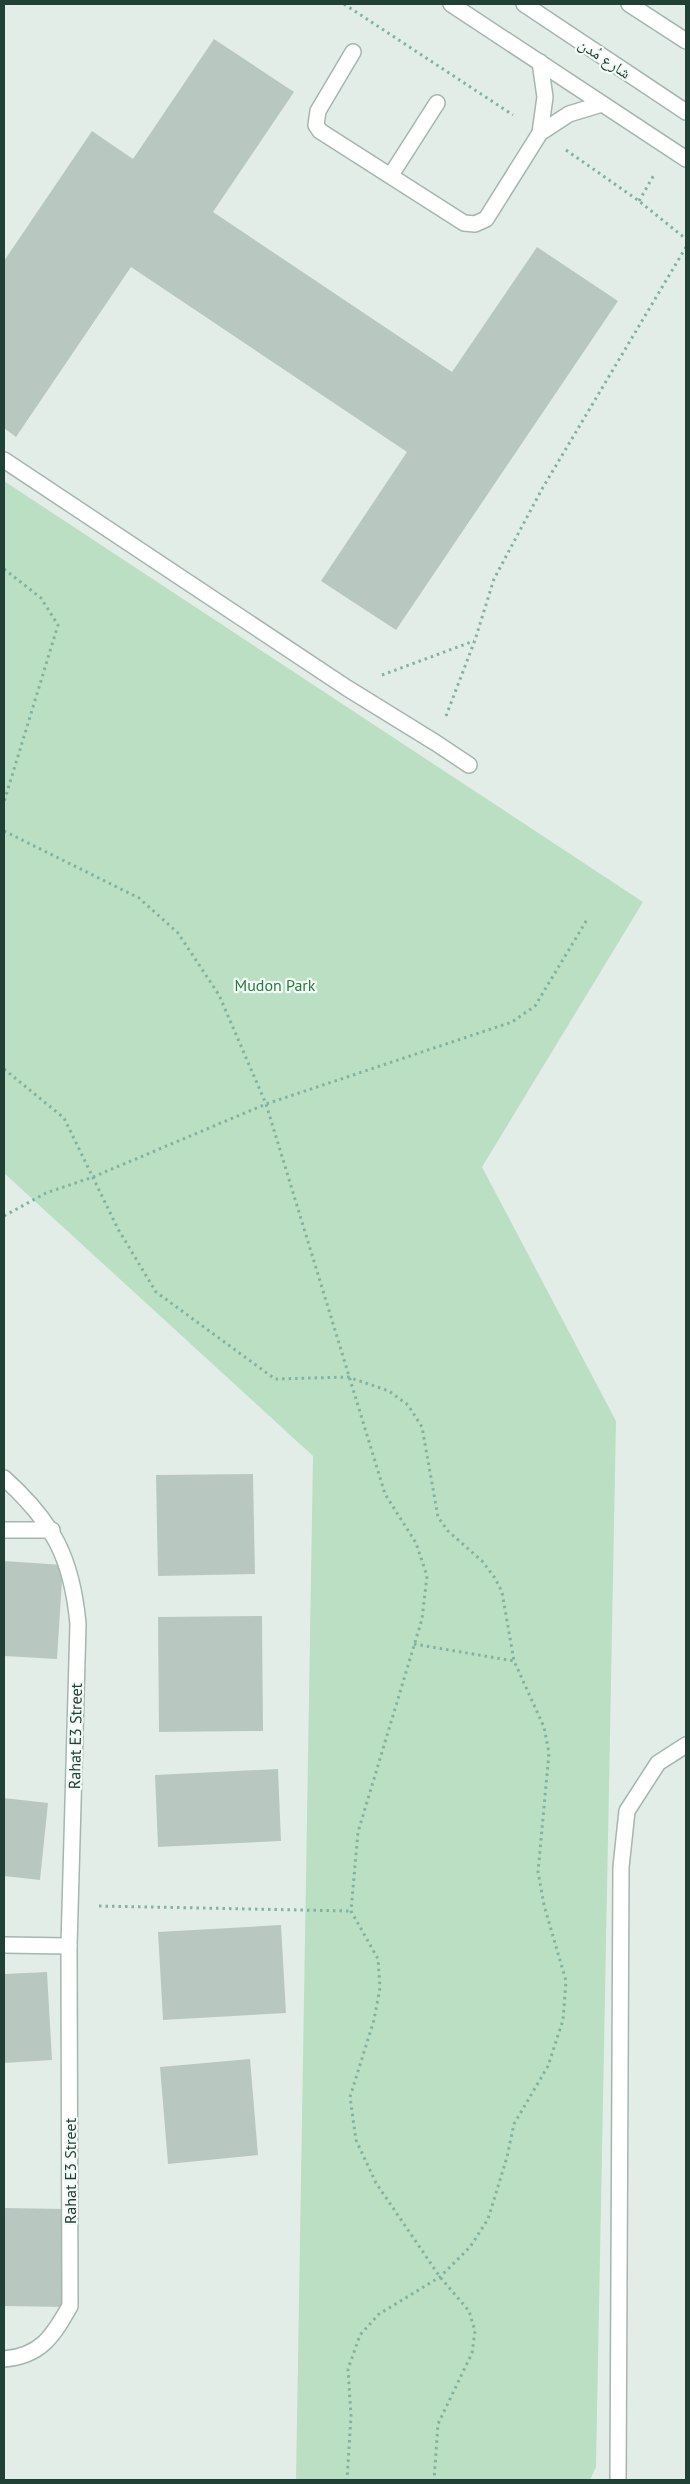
<svg xmlns="http://www.w3.org/2000/svg" width="690" height="2484" viewBox="0 0 690 2484" font-family="'PT Sans','Noto Naskh Arabic',sans-serif">
  <style>
    .green { fill: #bbdfc3 }
    .building { fill: #b8c8c1 }
    .lines { fill: none; stroke-linecap: round; stroke-linejoin: round }
    .minor-casing { stroke: #a5b6af; stroke-width: 18 }
    .path { stroke: #82b3a1; stroke-width: 3; stroke-dasharray: 2.5 4; stroke-linecap: butt }
    .minor { stroke: #fff; stroke-width: 15 }
    .labels { text-anchor: middle; stroke-width: 4.5; stroke-linejoin: round; paint-order: stroke }
    .street-label { font-size: 16px; fill: #214036; stroke: #f4faf6 }
    .park-label { font-size: 16px; fill: #297944; stroke: #f4faf6 }
  </style>
  <rect width="100%" height="100%" fill="#e3ede8"/>
  <!-- green -->
  <path class="green" d="M4,481L643,902L482,1167L616,1421L596,2467L590,2480H296L313,1456L4,1173Z"/>
  <!-- building -->
  <g class="building">
    <path d="M214,39L294,92L213,212L452,372L537,247L618,301L396,630L321,581L407,452L131,267L16,437L4,428V261L92,131L133,159Z"/>
    <path d="M253,1474L255,1574L158,1576L156,1475Z"/>
    <path d="M4,1561L63,1565L57,1659L4,1656Z"/>
    <path d="M262,1616L263,1731L159,1732L158,1617Z"/>
    <path d="M278,1769L281,1841L158,1847L155,1775Z"/>
    <path d="M4,1798L48,1803L40,1880L4,1876Z"/>
    <path d="M281,1925L286,2013L163,2020L158,1932Z"/>
    <path d="M47,1972L52,2060L4,2063V1974Z"/>
    <path d="M250,2059L258,2155L168,2164L160,2067Z"/>
    <path d="M4,2208L67,2209L64,2307L4,2306Z"/>
  </g>
  <g class="lines">
    <!-- minor casing -->
    <g class="minor-casing">
      <g id="minor">
        <path d="M451,4L686,159"/>
        <path d="M524,4L686,112"/>
        <path d="M629,4L686,41"/>
        <path d="M353,52L318,111L316,125L320,131L464,223L475,224L486,219L540,133L569,114L602,104"/>
        <path d="M540,62L545,97L540,133"/>
        <path d="M391,175L437,103"/>
        <path d="M4,460L347,688L436,743L469,765"/>
        <path d="M4,1478C53,1522 72,1558 78,1624L69,1946L70,2306C53,2336 41,2356 4,2359"/>
        <path d="M4,1530H52"/>
        <path d="M4,1945L69,1946"/>
        <path d="M618,2480L621,1867L627,1811L658,1763L686,1745"/>
      </g>
    </g>
    <!-- path -->
    <g class="path">
      <path d="M344,4L513,115"/>
      <path d="M566,150L639,201L686,239"/>
      <path d="M639,201L655,173"/>
      <path d="M4,569L41,598L58,625L4,802"/>
      <path d="M382,675L474,641"/>
      <path d="M446,716L475,640L494,579L542,489L686,247"/>
      <path d="M4,831L139,898L178,933L219,995L266,1104L385,1494L416,1543L427,1576L422,1619L358,1832L351,1911L378,1959L380,1988L374,2020L350,2097L356,2140L376,2183L440,2277L469,2311L475,2331L472,2353L438,2424L434,2480"/>
      <path d="M4,1069L64,1118L118,1229L156,1292L275,1379L348,1377L389,1391L408,1405L422,1427L438,1517L448,1531L482,1561L495,1578L502,1592L514,1661L544,1727L549,1753L538,1872L544,1905L566,1981L563,2020L548,2066L514,2124L507,2157L488,2219L470,2247L440,2277L379,2314L360,2335L348,2369L351,2416L347,2480"/>
      <path d="M4,1216L46,1193L93,1177L266,1104L512,1022L535,1006L588,918"/>
      <path d="M414,1644L514,1661"/>
      <path d="M99,1906L351,1911"/>
    </g>
    <!-- minor -->
    <use href="#minor" class="minor"/>
  </g>
  <g class="labels">
    <!-- street labels -->
    <g class="street-label">
      <text transform="translate(605 58) rotate(34)" y="6">شارع مُدن</text>
      <text transform="translate(75 1736) rotate(-89)" y="6">Rahat E3 Street</text>
      <text transform="translate(70 2171) rotate(-90)" y="6">Rahat E3 Street</text>
    </g>
    <!-- park labels -->
    <g class="park-label">
      <text x="275" y="991">Mudon Park</text>
    </g>
  </g>
  <!-- border -->
  <rect width="690" height="2484" fill="none" stroke="#214036" stroke-width="10"/>
</svg>
